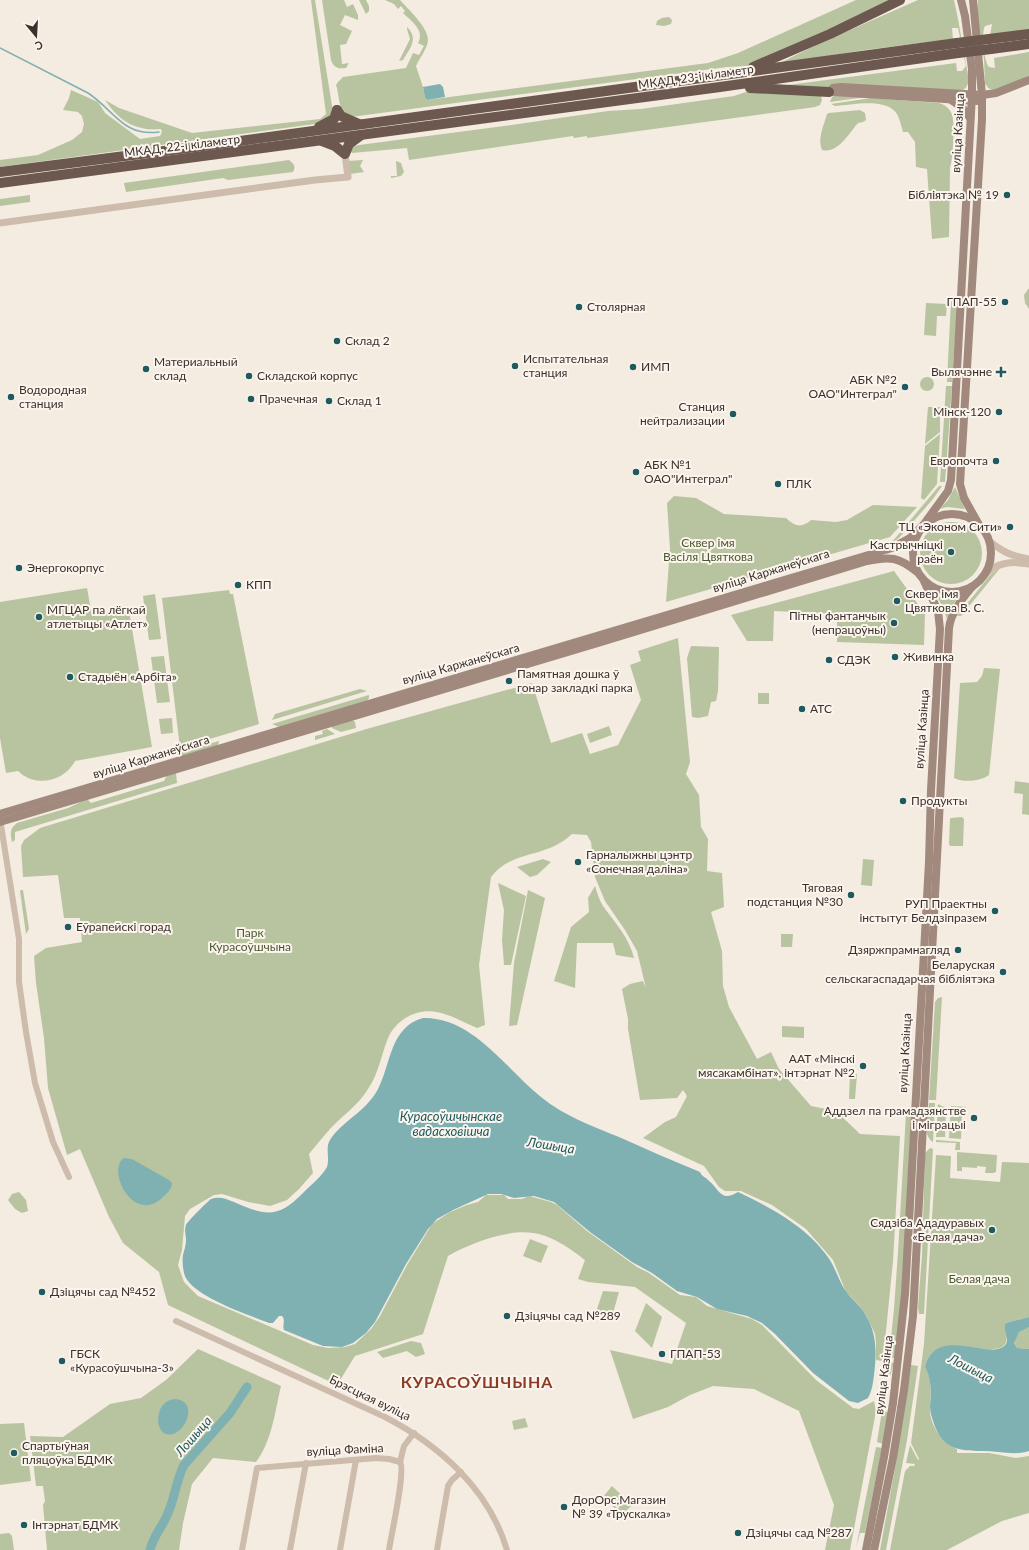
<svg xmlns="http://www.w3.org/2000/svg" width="1029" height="1550" viewBox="0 0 1029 1550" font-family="Lato,sans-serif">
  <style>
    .green { fill: #b8c4a0 }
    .water { fill: #7fb0b2 }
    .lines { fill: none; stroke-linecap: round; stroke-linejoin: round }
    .stream { stroke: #7fb0b2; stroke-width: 1.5 }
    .river { stroke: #7fb0b2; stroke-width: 9 }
    .minor { stroke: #cdbbac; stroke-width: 6 }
    .tertiary { stroke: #cdbbac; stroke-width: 7 }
    .secondary { stroke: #a18a7d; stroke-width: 8 }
    .trunk { stroke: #6c584f; stroke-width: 10 }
    .trunk-bridge { stroke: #6c584f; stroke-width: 10 }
    .poi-dot { fill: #1f5a5e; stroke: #fbf5ee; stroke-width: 1.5 }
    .labels { text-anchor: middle; stroke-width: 4; stroke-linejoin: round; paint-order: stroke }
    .street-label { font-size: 12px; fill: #3b302b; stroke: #fbf5ee }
    .poi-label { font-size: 12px; fill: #3b302b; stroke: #fbf5ee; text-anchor: start }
    .park-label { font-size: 12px; fill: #4a5a2e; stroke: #fbf5ee }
    .water-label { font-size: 13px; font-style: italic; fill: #1f5a5e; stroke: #fbf5ee }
    .district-label { font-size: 16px; font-weight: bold; letter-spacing: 1px; fill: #8c3b22; stroke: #fbf5ee }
  </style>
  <rect width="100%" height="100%" fill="#f4ebe1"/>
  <!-- green -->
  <g class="green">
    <path d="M311,0H315L333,112L332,115L322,123L0,167V160L38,155L72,140L82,132L84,124L82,116L78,112L63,110L69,98L71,90L98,102L105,113L140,139L160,136L162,132L161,129C155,129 147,130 142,128C125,125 114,113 105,100L119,108L192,133L320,119L326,114Z"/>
    <path d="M322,0H344L347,7L353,4L358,15V20L345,15L340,25L352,31L346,44L340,45L342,64L349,63L346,68C338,69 334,68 331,60Z"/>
    <path d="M359,0H366L369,6V11L366,14Z"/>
    <path d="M385,0H400C408,9 429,28 428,41C427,49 419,59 416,66L423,87L425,98L427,100L708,63L738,53L856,0H892L750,66L727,67L351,117C337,113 340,95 336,85L338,82L343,77L406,68L413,53L419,55L424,46L418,43C425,30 412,22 403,13L405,11L401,6L398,9L394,4Z"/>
    <path d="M918,0H954L958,19L969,80C967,87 966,89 960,91L829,88L788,85L956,63L957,71H962L966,66L958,28H952L953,39L865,50L778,64L816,45Z"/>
    <path d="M978,0H1029V31L990,36L992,24L985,26C981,33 984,62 989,67L995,68L994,58L1029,52V76C1021,79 997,92 990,89C987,87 987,86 985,84L984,59L977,17Z"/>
    <path d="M669,17L672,20L671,24L664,26L656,25L657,21L662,18Z"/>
    <path d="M407,27C419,39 410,48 403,60L399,61L410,39L407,29Z"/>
    <path d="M749,91L821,96L822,100L820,105L815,107L587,138V136L574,138L573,136L409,160L407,148L352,153L350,151L351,147L359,145L504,126L608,111L641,109L734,96Z"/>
    <path d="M836,95L866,97L830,102L832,97Z"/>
    <path d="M871,98L939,103C945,105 950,108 952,115C955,123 953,160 950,168L949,237L932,239L927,169L916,167L915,142L908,132H903C901,126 900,119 897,114C886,97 852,105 835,106L831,104Z"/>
    <path d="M860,110L865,113L866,120L863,122L858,123C849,133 838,154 822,150C817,139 824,125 827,114L829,113Z"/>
    <path d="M289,160C294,164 296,166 293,172L228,180L223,178L126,192L124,183Z"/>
    <path d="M363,160L360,166L364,172L350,174L348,161Z"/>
    <path d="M396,161L401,163L404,172L401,176L391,178V176H397Z"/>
    <path d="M30,195V202L0,206V199Z"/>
    <path d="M1029,288V309L1025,303L1024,295Z"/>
    <path d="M953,296H958L952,382H947L951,300Z"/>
    <path d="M926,303L947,304L946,316H937L936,336L924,335Z"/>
    <circle cx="927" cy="384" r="7"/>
    <path d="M946,386H952L945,482H940Z"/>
    <path d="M928,407H940V432L925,444Z"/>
    <path d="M940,434L937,484L924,500L921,498L925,446Z"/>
    <path d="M939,486H942L933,499L898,539L892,542Z"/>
    <path d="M955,487L965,509L947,507L939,509L948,500Z"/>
    <path d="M674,496L696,498L724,514L786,518C795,527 802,528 811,520L836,522L847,520L873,505L917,507L890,537L666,602L670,549L667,503Z"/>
    <circle cx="951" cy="553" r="31"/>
    <path d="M1001,567L961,616H957L991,574Z"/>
    <path d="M894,571L925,614L924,645L837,642V614L774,611L773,641H747L731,615Z"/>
    <path d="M87,588L92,616L129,611L152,747L75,761C64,782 35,788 18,771L6,773L0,738V602Z"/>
    <path d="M229,590L230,594H233L259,724L180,748L162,598Z"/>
    <path d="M155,594L161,639L149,640L143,596Z"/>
    <path d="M937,596L950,598L958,597L949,612L947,619L943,608Z"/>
    <path d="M678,638L690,762L686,774L699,795L701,827L708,839L707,871L722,873L724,907L711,912L722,951L723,986L729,1007L757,1059L771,1052L779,1069L811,1106L836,1111L860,1134L900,1136L893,1261L883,1361L876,1360V1343L875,1334L867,1317L858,1304L846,1292L833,1260L806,1229L772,1205L741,1191H725L719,1187L704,1166L643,1138L665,1122L676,1117L687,1096L683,1090L677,1098L640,1100L628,1029V1019L622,989L630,984L643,981L646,988L637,951L625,930L605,901L595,877L591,842L587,835L572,834C546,859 513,849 491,877L479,965L485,1025L477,1028C465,1023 453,1016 441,1013C419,1007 397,1018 388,1038C381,1055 379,1073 368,1089C361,1101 350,1110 339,1120C328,1130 319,1142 309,1154L313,1173L299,1189L287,1200L270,1206L248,1202L222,1194L214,1195L190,1209L185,1216L182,1250L178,1265L184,1282L198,1296L313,1345L328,1348L345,1347L355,1344L371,1329L380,1316L407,1265L432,1224L450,1212L467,1205L478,1202L486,1195H504L508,1199H522L529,1196L551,1202L557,1205L587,1231L637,1267L649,1273L680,1295L696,1297L707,1306L752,1319L762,1325L816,1380L853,1408L859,1409L874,1401L876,1411L850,1550H825L834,1505L799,1411L754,1389L713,1386L690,1395L668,1407L633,1419L610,1350L672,1364L686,1323L635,1287L588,1282L578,1279L585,1260C571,1249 551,1235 533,1233C508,1229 470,1243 448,1256L423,1334L355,1356L337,1385L168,1305L159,1272L123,1243L109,1217L80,1149L67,1155L48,1088L44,1038L36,983L34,956L46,948L82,942L80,918H64L58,875L23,877L21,846L24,840L40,828L370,728L532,683L551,743L582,733L590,754L618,745L641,700L630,665L641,661L638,651Z"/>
    <path d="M691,646L719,647L718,691L716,701L711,702L708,716L698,718L692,717L687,658Z"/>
    <path d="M164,656L170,702L157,703L151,657Z"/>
    <path d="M984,668L1000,669L989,775C981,781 964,783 954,778L960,683L977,682L982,676Z"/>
    <path d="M360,689L367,691L272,720L275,714Z"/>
    <rect x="758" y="693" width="11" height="11"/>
    <path d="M369,695V698L367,701L279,727L272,724Z"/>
    <path d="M172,718L173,733L161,734L159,719Z"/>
    <path d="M351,719L355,722L356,728L341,732L332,728L331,725Z"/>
    <path d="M609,726L612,735L590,743L587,734Z"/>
    <path d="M327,729L335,734L315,740V736L323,734L322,731Z"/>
    <path d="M219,741L218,746L182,756L181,752Z"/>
    <path d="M176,773L177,783L15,832V840L12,842C10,833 10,828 17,823L68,808L87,799L91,803L164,781L167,775Z"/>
    <path d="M1015,781L1029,783V815L1022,814L1023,794L1014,793Z"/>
    <path d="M962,817L964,819L963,846H950L949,844L950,819L951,818Z"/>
    <path d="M543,859L551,862L537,875L530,877L517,867Z"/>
    <path d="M863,859L874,860L872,886L861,885Z"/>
    <path d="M498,883L526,896L511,965H504L502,940L504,910Z"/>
    <path d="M595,886C597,892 599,900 603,906C615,923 629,937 634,958L616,955L613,943H577L575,988L554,981L571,927L589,912L588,898Z"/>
    <path d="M21,890H23L29,929L26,934L20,891Z"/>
    <path d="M528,890L545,898L517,1025L509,1026L514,963Z"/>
    <path d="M781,934H793L792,947H781Z"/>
    <path d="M942,997L936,1100H929L935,1002L938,998Z"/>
    <path d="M782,1026L804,1027V1038L782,1037Z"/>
    <path d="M850,1074H857L855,1099H849Z"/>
    <path d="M929,1103H935L933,1142C922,1136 928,1114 929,1103Z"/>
    <path d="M938,1104L946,1108L945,1137H936Z"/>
    <path d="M951,1106L966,1107L965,1111H962L961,1139L949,1138Z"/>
    <path d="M906,1113H908L911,1118L902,1293L895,1358H890L889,1357L894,1309L898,1252Z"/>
    <path d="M936,1140L960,1142V1150H955L956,1143L936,1142Z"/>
    <path d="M930,1148L933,1149L924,1314H919L918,1307L922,1255L925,1153Z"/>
    <path d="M957,1152L997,1155L996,1172L993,1173H985L986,1167L977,1166V1168L962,1167V1171H957Z"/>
    <path d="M936,1155L951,1156L950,1178L1000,1182L1002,1162L1029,1163V1317L1006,1323C1006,1329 1008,1337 1006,1342C998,1364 935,1324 925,1367C933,1381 930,1391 930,1407C929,1424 941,1442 957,1449V1453H989L1016,1458L1029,1456V1513L1002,1521L947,1550H890L905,1471L910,1466H914L915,1464L906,1463L910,1445L918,1460L919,1459L911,1443L924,1344Z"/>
    <path d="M19,1192L26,1200L28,1211L22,1213L15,1209L8,1200L12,1194Z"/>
    <path d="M530,1239L548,1246L541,1263L523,1256Z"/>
    <path d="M603,1291L619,1292L611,1320L595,1315Z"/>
    <path d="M646,1303L662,1317L652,1348L635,1331Z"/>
    <path d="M1029,1327V1349L1017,1348L1014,1343C1016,1334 1020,1329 1029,1327Z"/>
    <path d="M411,1341L421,1343L425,1354L416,1357L407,1351L383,1358L377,1352Z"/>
    <path d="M198,1349L281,1386C275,1411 272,1441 256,1462L213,1458L192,1484L183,1523L179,1550H47L43,1505L45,1501L43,1486H36L30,1436L63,1437L110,1404L141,1398L166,1380Z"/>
    <path d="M888,1362L894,1363L890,1376H886Z"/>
    <path d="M911,1365L918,1366L907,1440L886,1550H880L896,1463Z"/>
    <path d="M882,1411L888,1412L883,1444L877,1442Z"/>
    <path d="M525,1418L528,1427L514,1430L512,1421Z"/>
    <path d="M24,1423L31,1481L0,1485V1424Z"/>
    <path d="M876,1447L882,1448L865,1533H860L856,1548Z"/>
    <path d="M612,1486L632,1505L622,1515L603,1497Z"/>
    <path d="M9,1533L12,1536L14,1550H0V1534Z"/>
  </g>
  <!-- water -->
  <g class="water">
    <path d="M440,84L443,87L445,97L427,100L425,98L423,87Z"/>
    <path d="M423,1018C473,1017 506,1069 541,1097C564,1116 592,1126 619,1137C646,1149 673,1161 700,1172C702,1177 706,1177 709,1181C719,1189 721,1203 738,1192C772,1208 809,1228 830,1260C836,1270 839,1281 845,1290C850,1298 858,1303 863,1311C877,1331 877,1351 874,1375C873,1383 872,1391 868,1398L858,1403L849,1401L813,1373L775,1334L762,1323L747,1316L717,1309L697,1297L677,1291L652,1273L632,1262L590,1232L554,1202L534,1196L514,1198L501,1194H488L453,1210L437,1219L428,1229L406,1264L375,1322L366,1333L353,1343L342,1347L323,1346L284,1330C282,1325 286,1320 282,1316H279L273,1323H269C249,1315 188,1295 184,1273C183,1268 182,1261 183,1255C184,1250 186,1246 186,1240C186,1235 184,1230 186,1225C187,1222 208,1201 211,1199C220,1196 226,1199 234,1202C267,1217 279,1218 305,1191C312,1184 322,1176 327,1167C330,1158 325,1148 330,1140C342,1121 366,1112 378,1089C391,1064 390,1027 423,1018Z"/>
    <path d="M124,1158L132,1159L169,1180L172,1183C172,1190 166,1194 162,1198C133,1225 106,1169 124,1158Z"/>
    <path d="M1029,1317V1327L1019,1332L1014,1343L1017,1348L1029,1349V1451C1014,1456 999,1451 983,1451C958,1451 943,1449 934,1424C932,1418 930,1412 930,1406C931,1392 932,1380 925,1367C936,1323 993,1363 1006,1344C1010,1337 1002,1330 1006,1323Z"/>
    <path d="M174,1399C203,1400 182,1443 164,1433C156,1428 157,1411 163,1405C166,1401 170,1400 174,1399Z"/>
  </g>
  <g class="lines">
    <!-- stream -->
    <path class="stream" d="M0,48L88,93C114,110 123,137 159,132"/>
    <!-- river -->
    <path class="river" d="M150,1550C153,1536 163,1526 168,1513C175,1497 176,1481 184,1465L230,1413L247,1387"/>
    <!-- minor -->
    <g class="minor">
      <path d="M0,819L19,939V982L26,1032L35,1083L53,1142L69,1177"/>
      <path d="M176,1321L385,1417C439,1445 489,1489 507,1550"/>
      <path d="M242,1550L257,1468L376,1458L389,1459L400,1462L404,1446L414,1433"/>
      <path d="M290,1550L306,1463"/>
      <path d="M340,1550L356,1460"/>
      <path d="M389,1550C391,1536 406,1470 400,1462"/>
      <path d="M437,1550L448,1486L452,1480L461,1472"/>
    </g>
    <!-- tertiary -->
    <g class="tertiary">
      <path d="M0,223L315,180L348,177L345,154"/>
      <path d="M989,541C1003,552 1011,556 1029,559"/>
      <path d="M984,575C997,562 1012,561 1029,564"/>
    </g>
    <!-- secondary -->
    <g class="secondary">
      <path d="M973,0L982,95V119L960,484L964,498L978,523"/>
      <path d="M829,92L833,88L841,87L982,95L996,93L1029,80"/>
      <path d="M833,92L977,101"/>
      <path d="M951,100L963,108L970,118"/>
      <circle cx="952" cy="553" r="39"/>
      <path d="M924,524L948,491L951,480L972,95V69L965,16L961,0"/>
      <path d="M0,814L892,548L910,538L923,525"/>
      <path d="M0,822L598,643L867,561C890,556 899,557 917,572"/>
      <path d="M866,1550L884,1457L893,1403L905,1294L929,862L931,790L940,629L938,611L924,581"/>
      <path d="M874,1550L893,1458L904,1390L913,1316L949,628C951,612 962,599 972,587"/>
    </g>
    <!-- trunk -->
    <g class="trunk">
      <path d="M989,39L1029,34"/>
      <path d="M991,49L1029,44"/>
      <path d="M753,67L830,34L900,0"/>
      <path d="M750,88L829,92"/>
      <path d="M337,110L341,116L359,124"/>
      <path d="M319,127L334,119L337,110"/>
      <path d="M322,141L335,146L345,154L349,144L360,136"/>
      <path d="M0,172L203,146L957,43"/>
      <path d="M0,183L720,87L958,53"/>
    </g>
    <!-- trunk-bridge -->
    <g class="trunk-bridge">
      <path d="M957,43L989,39"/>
      <path d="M958,53L991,49"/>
    </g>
  </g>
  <!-- markers -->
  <g class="poi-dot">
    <circle cx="1007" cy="195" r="4"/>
    <circle cx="1005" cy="302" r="4"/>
    <circle cx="579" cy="307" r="4"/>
    <circle cx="337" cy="341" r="4"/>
    <circle cx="515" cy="366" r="4"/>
    <circle cx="633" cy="367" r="4"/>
    <circle cx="146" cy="369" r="4"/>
    <path d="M999 366h4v4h4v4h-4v4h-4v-4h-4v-4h4z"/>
    <circle cx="249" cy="376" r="4"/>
    <circle cx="905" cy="387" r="4"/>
    <circle cx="11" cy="397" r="4"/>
    <circle cx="251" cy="399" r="4"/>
    <circle cx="329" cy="401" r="4"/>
    <circle cx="999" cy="412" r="4"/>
    <circle cx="733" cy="414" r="4"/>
    <circle cx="996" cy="461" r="4"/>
    <circle cx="636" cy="472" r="4"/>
    <circle cx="778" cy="484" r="4"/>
    <circle cx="1010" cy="527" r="4"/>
    <circle cx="951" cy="552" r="4"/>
    <circle cx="19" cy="568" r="4"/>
    <circle cx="238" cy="585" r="4"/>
    <circle cx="897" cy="601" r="4"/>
    <circle cx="39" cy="617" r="4"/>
    <circle cx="894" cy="623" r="4"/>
    <circle cx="895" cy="657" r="4"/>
    <circle cx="829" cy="660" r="4"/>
    <circle cx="70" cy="677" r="4"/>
    <circle cx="509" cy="681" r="4"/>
    <circle cx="802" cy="709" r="4"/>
    <circle cx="903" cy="801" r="4"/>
    <circle cx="578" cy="862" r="4"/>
    <circle cx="851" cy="895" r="4"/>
    <circle cx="995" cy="911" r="4"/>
    <circle cx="68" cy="927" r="4"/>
    <circle cx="958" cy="950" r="4"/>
    <circle cx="1003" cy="972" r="4"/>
    <circle cx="863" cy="1066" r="4"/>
    <circle cx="974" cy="1118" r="4"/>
    <circle cx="992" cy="1230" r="4"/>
    <circle cx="42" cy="1292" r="4"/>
    <circle cx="507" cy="1316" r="4"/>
    <circle cx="662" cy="1354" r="4"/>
    <circle cx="62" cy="1361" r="4"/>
    <circle cx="14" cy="1453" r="4"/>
    <circle cx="564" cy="1507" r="4"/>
    <circle cx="24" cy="1525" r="4"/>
    <circle cx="738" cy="1533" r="4"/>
  </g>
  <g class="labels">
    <!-- street labels -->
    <g class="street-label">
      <text transform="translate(696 77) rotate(-8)" y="4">МКАД, 23-і кіламетр</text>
      <text transform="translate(958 133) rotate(-87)" y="4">вуліца Казінца</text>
      <text transform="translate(182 146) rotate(-7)" y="4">МКАД, 22-і кіламетр</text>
      <text transform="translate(771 571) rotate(-17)" y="4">вуліца Каржанеўскага</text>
      <text transform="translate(461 664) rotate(-16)" y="4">вуліца Каржанеўскага</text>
      <text transform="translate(922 729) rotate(-86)" y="4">вуліца Казінца</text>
      <text transform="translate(151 757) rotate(-17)" y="4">вуліца Каржанеўскага</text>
      <text transform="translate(905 1053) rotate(-87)" y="4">вуліца Казінца</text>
      <text transform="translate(884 1375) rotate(-83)" y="4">вуліца Казінца</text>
      <text transform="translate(370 1398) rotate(26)" y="4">Брэсцкая вуліца</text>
      <text transform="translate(345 1450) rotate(-3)" y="4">вуліца Фаміна</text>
    </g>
    <!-- poi labels -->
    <g class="poi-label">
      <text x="999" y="199" text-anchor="end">Бібліятэка № 19</text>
      <text x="997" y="306" text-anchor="end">ГПАП-55</text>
      <text x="587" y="311">Столярная</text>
      <text x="345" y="345">Склад 2</text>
      <text x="523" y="363">Испытательная<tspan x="523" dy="14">станция</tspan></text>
      <text x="154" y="366">Материальный<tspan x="154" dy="14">склад</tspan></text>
      <text x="641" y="371">ИМП</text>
      <text x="992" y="376" text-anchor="end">Вылячэнне</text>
      <text x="257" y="380">Складской корпус</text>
      <text x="897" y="384" text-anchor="end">АБК №2<tspan x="897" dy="14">ОАО"Интеграл"</tspan></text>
      <text x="19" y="394">Водородная<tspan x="19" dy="14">станция</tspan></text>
      <text x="259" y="403">Прачечная</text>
      <text x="337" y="405">Склад 1</text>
      <text x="725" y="411" text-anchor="end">Станция<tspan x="725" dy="14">нейтрализации</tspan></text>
      <text x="991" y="416" text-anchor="end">Мінск-120</text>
      <text x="988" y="465" text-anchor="end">Европочта</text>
      <text x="644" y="469">АБК №1<tspan x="644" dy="14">ОАО"Интеграл"</tspan></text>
      <text x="786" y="488">ПЛК</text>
      <text x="1002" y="531" text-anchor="end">ТЦ «Эконом Сити»</text>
      <text x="943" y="549" text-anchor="end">Кастрычніцкі<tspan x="943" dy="14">раён</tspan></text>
      <text x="27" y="572">Энергокорпус</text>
      <text x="246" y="589">КПП</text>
      <text x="905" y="598">Сквер імя<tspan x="905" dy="14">Цвяткова В. С.</tspan></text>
      <text x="47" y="614">МГЦАР па лёгкай<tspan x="47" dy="14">атлетыцы «Атлет»</tspan></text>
      <text x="886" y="620" text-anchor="end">Пітны фантанчык<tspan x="886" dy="14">(непрацоўны)</tspan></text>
      <text x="903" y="661">Живинка</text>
      <text x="837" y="664">СДЭК</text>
      <text x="517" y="678">Памятная дошка ў<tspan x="517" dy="14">гонар закладкі парка</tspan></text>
      <text x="78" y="681">Стадыён «Арбіта»</text>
      <text x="810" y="713">АТС</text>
      <text x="911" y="805">Продукты</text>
      <text x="586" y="859">Гарналыжны цэнтр<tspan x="586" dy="14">«Сонечная даліна»</tspan></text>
      <text x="843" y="892" text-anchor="end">Тяговая<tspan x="843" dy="14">подстанция №30</tspan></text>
      <text x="987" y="908" text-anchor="end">РУП Праектны<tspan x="987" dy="14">інстытут Белдзіпразем</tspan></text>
      <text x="76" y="931">Еўрапейскі горад</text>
      <text x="950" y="954" text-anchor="end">Дзяржпрамнагляд</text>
      <text x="995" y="969" text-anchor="end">Беларуская<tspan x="995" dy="14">сельскагаспадарчая бібліятэка</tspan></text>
      <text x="855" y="1063" text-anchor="end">ААТ «Мінскі<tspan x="855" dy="14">мясакамбінат», інтэрнат №2</tspan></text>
      <text x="966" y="1115" text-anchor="end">Аддзел па грамадзянстве<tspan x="966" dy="14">і міграцыі</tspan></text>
      <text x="984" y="1227" text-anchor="end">Сядзіба Ададуравых<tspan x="984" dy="14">«Белая дача»</tspan></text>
      <text x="50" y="1296">Дзіцячы сад №452</text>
      <text x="515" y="1320">Дзіцячы сад №289</text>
      <text x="70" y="1358">ГБСК<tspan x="70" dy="14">«Курасоўшчына-3»</tspan></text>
      <text x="670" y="1358">ГПАП-53</text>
      <text x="22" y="1450">Спартыўная<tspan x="22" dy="14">пляцоўка БДМК</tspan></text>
      <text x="572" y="1504">ДорОрс,Магазин<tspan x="572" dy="14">№ 39 «Трускалка»</tspan></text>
      <text x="32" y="1529">Інтэрнат БДМК</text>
      <text x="746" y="1537">Дзіцячы сад №287</text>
    </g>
    <!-- park labels -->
    <g class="park-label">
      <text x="708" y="547">Сквер імя<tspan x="708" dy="14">Васіля Цвяткова</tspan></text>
      <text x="250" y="937">Парк<tspan x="250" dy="14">Курасоўшчына</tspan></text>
      <text x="979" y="1283">Белая дача</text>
    </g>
    <!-- water labels -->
    <g class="water-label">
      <text x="451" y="1121">Курасоўшчынскае<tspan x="451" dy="15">вадасховішча</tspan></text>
      <text transform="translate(551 1145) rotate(9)" y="5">Лошыца</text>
      <text transform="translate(971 1368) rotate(27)" y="5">Лошыца</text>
      <text transform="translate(193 1436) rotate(-49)" y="5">Лошыца</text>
    </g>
    <!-- district labels -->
    <g class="district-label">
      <text x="477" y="1388">КУРАСОЎШЧЫНА</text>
    </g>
  </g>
  <!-- north arrow -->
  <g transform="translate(36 36) rotate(162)" stroke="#fbf5ee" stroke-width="3" paint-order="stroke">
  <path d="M0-3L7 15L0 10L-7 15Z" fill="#3b302b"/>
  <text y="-6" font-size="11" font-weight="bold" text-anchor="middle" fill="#3b302b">С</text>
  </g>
</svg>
